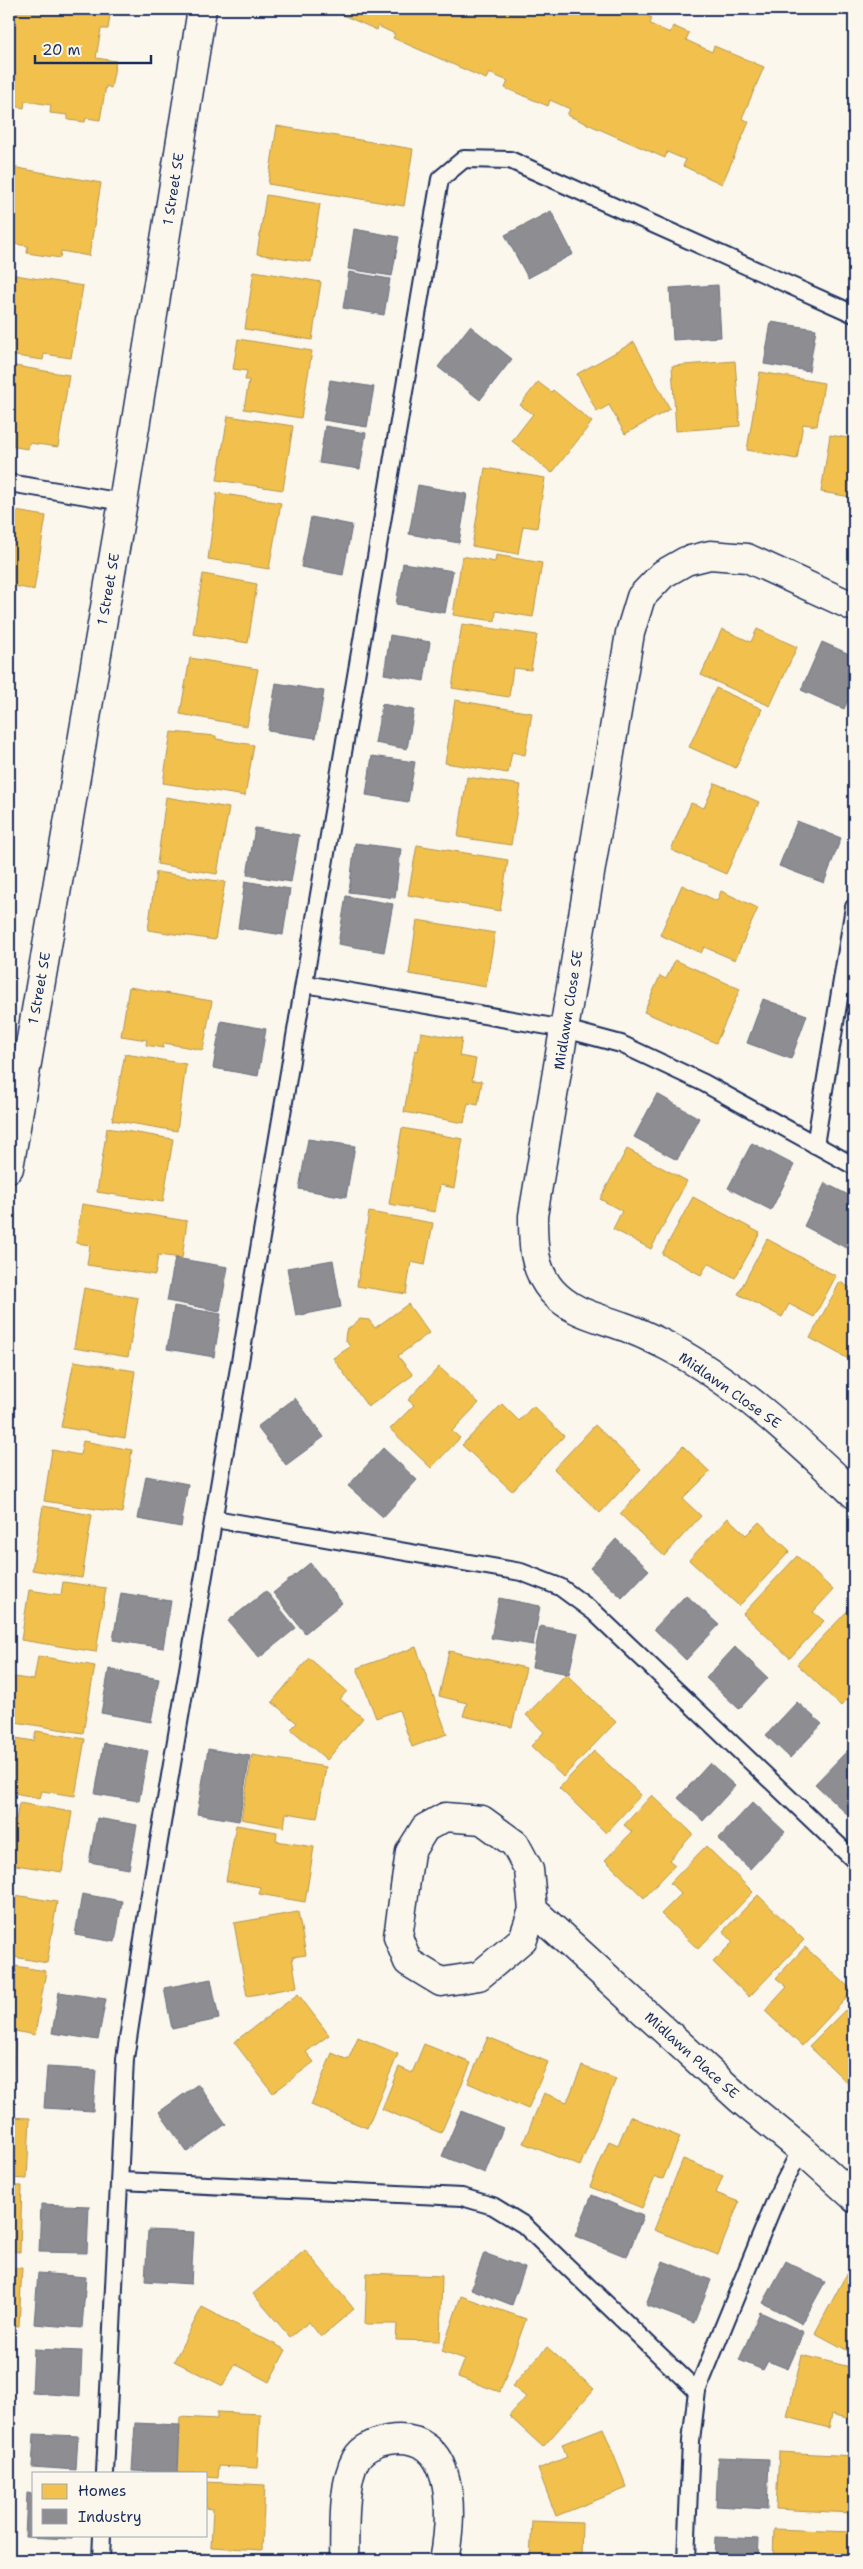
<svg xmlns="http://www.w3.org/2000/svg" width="863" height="2569" viewBox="0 0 863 2569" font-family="'Shantell Sans',sans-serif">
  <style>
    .homes { fill: #f2c14e; stroke: #b29553 }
    .industry { fill: #8d8d92; stroke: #6b7182 }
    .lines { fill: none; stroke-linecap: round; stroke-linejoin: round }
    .lane-casing { stroke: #1b2f5e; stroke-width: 20 }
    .street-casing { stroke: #1b2f5e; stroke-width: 31 }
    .lane { stroke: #fbf7ec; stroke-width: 16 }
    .street { stroke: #fbf7ec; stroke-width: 28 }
    .labels { text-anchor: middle; stroke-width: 5; stroke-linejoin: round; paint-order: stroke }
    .street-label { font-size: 14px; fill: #1b2f5e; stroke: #fbf7ec }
  </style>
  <rect width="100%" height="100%" fill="#fbf7ec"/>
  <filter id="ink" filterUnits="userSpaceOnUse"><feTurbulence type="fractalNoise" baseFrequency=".02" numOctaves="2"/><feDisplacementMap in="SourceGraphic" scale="10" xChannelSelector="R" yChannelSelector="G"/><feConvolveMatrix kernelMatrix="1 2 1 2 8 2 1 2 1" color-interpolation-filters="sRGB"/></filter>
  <g filter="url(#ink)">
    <!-- homes -->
    <g class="homes">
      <path d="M9,9H111L108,29H101L96,58L116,61L111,88L106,86L100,120L86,118L85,122L68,120V115L50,113L51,105L25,101L24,108L9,105Z"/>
      <path d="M329,9H632L652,18L650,24L670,33L673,26L689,33L686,40L712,52L714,46L764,67L742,118L749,122L722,184L683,166L686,160L667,152L665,158L567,115L570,109L550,100L548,106L505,88L508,81L489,73L486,79L393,38L395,34L378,26L377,30Z"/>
      <path d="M277,126L413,149L404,206L268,184Z"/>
      <path d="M12,167L101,183L89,256L61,251L60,258L27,253L28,246L9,243V185Z"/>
      <path d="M266,195L320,204L311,262L257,254Z"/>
      <path d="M254,271L321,282L312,340L245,329Z"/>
      <path d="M9,274L83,286L71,358L44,354L43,360L9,355Z"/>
      <path d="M238,339L312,351L301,418L244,409L249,380H245L247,371L233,369Z"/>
      <path d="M634,342L670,409L625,434L609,405L597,412L577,374Z"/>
      <path d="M735,361L740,426L676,431L672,366Z"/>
      <path d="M9,365L69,375L58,447L29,443L28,449L9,446Z"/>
      <path d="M760,372L824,383L817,426L803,424L797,459L747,450Z"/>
      <path d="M538,382L551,392L553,390L592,422L552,473L512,441L533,414L520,405Z"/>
      <path d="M228,416L293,426L283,490L217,480Z"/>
      <path d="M830,435L854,439V515L848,514L851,497L821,492Z"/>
      <path d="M485,468L545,478L537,528L523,526L518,554L472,546Z"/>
      <path d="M217,493L281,503L269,569L208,559Z"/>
      <path d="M9,510L46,516L34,590L9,585Z"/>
      <path d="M496,555L542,563L533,617L496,611L495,621L453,615L462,556L495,562Z"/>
      <path d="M203,574L257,584L248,643L193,634Z"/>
      <path d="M462,624L537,635L531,670L513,668L509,697L452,688Z"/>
      <path d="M722,629L751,642L757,629L797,647L770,706L701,675Z"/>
      <path d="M190,658L258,669L247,726L180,714Z"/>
      <path d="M716,688L762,709L736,768L689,747Z"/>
      <path d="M455,700L532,713L525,755L512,752L508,773L445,763Z"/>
      <path d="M171,732L216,736V739L254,745L245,796L163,783Z"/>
      <path d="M467,777L521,785L511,845L458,837Z"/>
      <path d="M715,783L759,802L726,874L671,850L691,803L704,808Z"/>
      <path d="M166,797L229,808L217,874L157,864Z"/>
      <path d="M417,845L508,860L500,911L408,895Z"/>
      <path d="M156,872L225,882L215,940L148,930Z"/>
      <path d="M682,885L717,901L721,891L758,908L735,960L704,947L701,953L660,935Z"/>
      <path d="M417,920L495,933L486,987L409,974Z"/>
      <path d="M675,960L740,989L716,1043L644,1012L660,976L666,979Z"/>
      <path d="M129,987L212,1001L203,1050L164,1043L163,1048L146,1045L147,1040L121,1036Z"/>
      <path d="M421,1032L462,1039L459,1056L476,1059L472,1080L482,1081L478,1105L468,1103L464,1123L404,1112L415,1050L418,1051Z"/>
      <path d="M125,1054L186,1064L177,1131L112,1120Z"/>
      <path d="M107,1128L173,1139L163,1202L97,1192Z"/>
      <path d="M402,1128L463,1139L454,1188L440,1185L435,1212L389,1204Z"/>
      <path d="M627,1149L687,1181L651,1249L613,1229L622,1211L600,1199Z"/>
      <path d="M693,1197L760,1233L735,1278L708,1263L701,1275L662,1254Z"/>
      <path d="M82,1204L187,1221L182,1258L158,1255L155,1275L87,1265L90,1245L76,1243Z"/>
      <path d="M369,1212L433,1223L425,1265L411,1262L406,1294L357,1286Z"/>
      <path d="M767,1239L836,1276L814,1317L789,1304L782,1317L738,1294Z"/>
      <path d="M840,1282L854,1290V1362L810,1338Z"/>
      <path d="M84,1288L138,1298L128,1357L74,1348Z"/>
      <path d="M408,1304L429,1333L398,1356L413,1375L368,1407L333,1358L350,1347L345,1339L346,1331L360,1319L369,1320L375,1328Z"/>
      <path d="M74,1361L135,1371L125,1438L61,1427Z"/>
      <path d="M439,1367L479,1403L452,1431L460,1438L431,1468L390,1429L414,1405L408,1400Z"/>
      <path d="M502,1404L519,1421L533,1406L564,1436L512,1491L462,1445Z"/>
      <path d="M595,1425L641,1469L600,1513L554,1469Z"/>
      <path d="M83,1441L132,1450L122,1513L44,1501L52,1450L80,1455Z"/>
      <path d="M683,1446L710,1472L683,1499L701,1516L664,1556L620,1514Z"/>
      <path d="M43,1506L92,1515L82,1578L32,1570Z"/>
      <path d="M728,1518L746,1535L759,1522L790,1551L739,1606L689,1560Z"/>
      <path d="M797,1556L833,1590L813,1612L824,1621L790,1658L743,1614Z"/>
      <path d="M63,1582L106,1588L96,1652L21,1640L29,1590L61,1595Z"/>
      <path d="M852,1606L854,1608V1692L841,1706L797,1664Z"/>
      <path d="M416,1647L447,1734L412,1747L399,1710L376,1718L357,1668Z"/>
      <path d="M449,1651L526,1668L512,1727L463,1716L467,1703L439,1696Z"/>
      <path d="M38,1656L95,1666L83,1733L9,1721L14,1677L34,1680Z"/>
      <path d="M309,1658L347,1691L340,1699L363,1718L327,1760L291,1729L297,1723L272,1702Z"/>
      <path d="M566,1674L616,1722L563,1777L531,1746L544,1732L526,1715Z"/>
      <path d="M36,1731L85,1739L75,1796L42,1791L40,1798L9,1792V1737L34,1741Z"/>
      <path d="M594,1751L641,1795L606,1833L559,1788Z"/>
      <path d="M252,1755L326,1767L317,1818L286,1813L284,1827L241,1819Z"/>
      <path d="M652,1795L693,1834L669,1860L675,1865L644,1898L605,1860L632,1832L624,1825Z"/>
      <path d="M19,1803L72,1812L62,1872L9,1864V1819L16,1820Z"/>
      <path d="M236,1825L277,1832L276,1841L314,1847L305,1902L259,1894L261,1887L226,1881Z"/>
      <path d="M706,1846L753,1892L698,1949L661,1914L681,1894L670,1883Z"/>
      <path d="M9,1894L57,1902L47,1963L9,1956Z"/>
      <path d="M758,1895L804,1940L749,1997L713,1962L733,1942L723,1931Z"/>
      <path d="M298,1912L306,1955L292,1957L297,1987L247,1996L234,1923Z"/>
      <path d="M805,1947L853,1991L802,2046L765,2011L787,1987L776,1978Z"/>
      <path d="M9,1965L46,1971L35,2035L9,2030Z"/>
      <path d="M298,1994L329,2035L306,2052L314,2062L273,2093L234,2042Z"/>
      <path d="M845,2010L854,2019V2089L809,2046Z"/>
      <path d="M358,2037L398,2054L367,2128L311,2105L332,2053L348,2060Z"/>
      <path d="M488,2037L548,2062L528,2109L468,2083Z"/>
      <path d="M9,2043H15L12,2108H9Z"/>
      <path d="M424,2044L471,2063L441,2133L382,2109L399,2067L412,2073Z"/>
      <path d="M582,2066L616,2079L580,2166L523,2143L544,2093L567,2102Z"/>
      <path d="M630,2116L680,2137L663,2179L655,2177L642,2208L590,2187L609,2141L618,2145Z"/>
      <path d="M9,2117L30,2118L27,2179L9,2178Z"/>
      <path d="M683,2159L723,2175L716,2193L739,2202L718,2255L654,2230Z"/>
      <path d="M9,2186H22L20,2252L9,2251Z"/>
      <path d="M305,2250L354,2309L321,2337L309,2322L290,2337L253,2294Z"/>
      <path d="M9,2268H22L19,2326L9,2325Z"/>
      <path d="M367,2273L442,2276L440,2341L396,2340L397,2324H365Z"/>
      <path d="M847,2273L854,2277V2354L815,2333Z"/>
      <path d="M461,2296L526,2319L500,2392L458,2377L465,2359L442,2351Z"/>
      <path d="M202,2307L286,2350L269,2382L235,2364L223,2386L174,2361Z"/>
      <path d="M547,2347L594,2389L543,2447L509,2416L526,2397L512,2386Z"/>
      <path d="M802,2355L854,2368V2420L832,2414L829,2428L787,2417Z"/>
      <path d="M9,2404L16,2405L12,2469H9Z"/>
      <path d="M217,2412L260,2414L257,2468L219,2466L218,2478L206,2477V2473H177L180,2417L217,2419Z"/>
      <path d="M603,2428L627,2488L556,2516L538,2469L567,2457L562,2444Z"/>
      <path d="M779,2452L854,2456V2493H851L850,2513L776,2509Z"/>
      <path d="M206,2482L265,2485L262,2550L211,2547L213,2509L206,2508Z"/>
      <path d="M532,2521L582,2523L581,2560H530Z"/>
      <path d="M774,2529L851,2532L850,2560H773Z"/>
      <path d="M194,2553L273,2556V2560H194Z"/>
    </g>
    <!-- industry -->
    <g class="industry">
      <path d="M551,211L573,254L528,278L505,235Z"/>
      <path d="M354,229L399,237L392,276L348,269Z"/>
      <path d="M349,272L390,279L384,315L343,308Z"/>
      <path d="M718,285L721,337L673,340L670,288Z"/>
      <path d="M771,322L816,329L809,371L764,364Z"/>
      <path d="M470,326L512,359L480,400L438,367Z"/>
      <path d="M330,380L374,387L367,427L323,420Z"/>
      <path d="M325,426L366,433L360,469L319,463Z"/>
      <path d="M418,485L467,494L459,543L409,534Z"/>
      <path d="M311,517L352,525L343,575L301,567Z"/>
      <path d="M403,563L453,571L445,613L396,604Z"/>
      <path d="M390,635L430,642L424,681L384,674Z"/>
      <path d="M822,642L854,656V687L844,709L801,690Z"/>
      <path d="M276,683L324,691L316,738L268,731Z"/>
      <path d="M382,704L414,710L407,749L375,743Z"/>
      <path d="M372,756L415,762L408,802L366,795Z"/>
      <path d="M797,821L841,838L824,883L779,866Z"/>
      <path d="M255,828L299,835L291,882L247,875Z"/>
      <path d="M355,843L401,849L395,898L349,892Z"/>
      <path d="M245,881L290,889L283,935L238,928Z"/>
      <path d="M346,896L393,904L384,952L338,944Z"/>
      <path d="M763,999L807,1015L791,1059L747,1043Z"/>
      <path d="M221,1021L266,1029L258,1076L213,1068Z"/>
      <path d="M657,1094L699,1118L677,1160L634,1137Z"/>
      <path d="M308,1139L355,1146L346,1197L299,1189Z"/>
      <path d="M752,1143L794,1165L771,1210L728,1188Z"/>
      <path d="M825,1183L854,1198V1230L846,1248L804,1226Z"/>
      <path d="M175,1258L228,1267L220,1311L167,1301Z"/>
      <path d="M333,1260L341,1307L296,1316L287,1268Z"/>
      <path d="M174,1306L221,1314L214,1357L167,1349Z"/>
      <path d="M295,1398L324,1437L286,1465L257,1427Z"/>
      <path d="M383,1448L417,1480L383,1517L348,1486Z"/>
      <path d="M146,1476L188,1484L181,1527L138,1519Z"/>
      <path d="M616,1539L649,1570L622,1598L590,1568Z"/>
      <path d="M310,1563L342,1603L305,1633L273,1593Z"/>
      <path d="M266,1591L296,1628L259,1658L228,1621Z"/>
      <path d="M121,1593L171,1601L163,1648L113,1640Z"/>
      <path d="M686,1595L719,1625L686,1660L654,1629Z"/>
      <path d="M499,1598L540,1606L533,1645L491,1638Z"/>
      <path d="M540,1626L578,1633L569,1674L532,1667Z"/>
      <path d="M735,1647L768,1678L739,1709L706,1678Z"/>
      <path d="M109,1669L159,1679L151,1722L101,1713Z"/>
      <path d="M797,1702L822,1724L790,1758L766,1735Z"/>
      <path d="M104,1743L148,1751L139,1801L95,1794Z"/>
      <path d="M208,1749L250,1756L239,1821L197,1814Z"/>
      <path d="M848,1750L854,1756V1813L850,1817L815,1784Z"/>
      <path d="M710,1763L735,1786L703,1821L678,1798Z"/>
      <path d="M753,1802L785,1832L750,1869L718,1839Z"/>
      <path d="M97,1818L137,1825L129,1869L89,1862Z"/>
      <path d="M82,1894L122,1901L115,1942L75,1935Z"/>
      <path d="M211,1979L219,2019L172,2029L164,1988Z"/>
      <path d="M59,1992L106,1999L98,2040L52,2033Z"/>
      <path d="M47,2067L96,2070L93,2111L44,2108Z"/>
      <path d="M198,2084L226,2124L187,2152L159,2112Z"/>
      <path d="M461,2111L503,2128L485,2173L442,2156Z"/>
      <path d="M592,2195L643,2216L627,2257L575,2236Z"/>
      <path d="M41,2204L89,2206L87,2253L39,2252Z"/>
      <path d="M148,2230L194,2232L191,2284L145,2281Z"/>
      <path d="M484,2253L525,2268L512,2305L471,2289Z"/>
      <path d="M663,2261L711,2280L694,2323L646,2305Z"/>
      <path d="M786,2261L825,2282L802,2324L763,2303Z"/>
      <path d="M38,2273L86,2277L82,2328L34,2324Z"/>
      <path d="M760,2312L804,2332L788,2369L768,2361L763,2370L739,2360Z"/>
      <path d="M34,2349L82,2351L80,2396L32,2393Z"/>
      <path d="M135,2423L180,2425L178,2473L132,2471Z"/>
      <path d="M34,2434L78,2436L76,2470L32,2467Z"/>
      <path d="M718,2457L769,2459L767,2509L716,2506Z"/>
      <path d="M27,2493L34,2494V2535H73L72,2539L25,2537Z"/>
      <path d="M715,2537L759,2539L758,2560H714Z"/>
    </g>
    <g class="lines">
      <!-- lane casing -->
      <g class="lane-casing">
        <g id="lane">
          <path d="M9,483L123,502"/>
          <path d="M305,984L565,1029L621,1044L704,1083L854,1166"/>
          <path d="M815,1145L854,907"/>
          <path d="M215,1519L521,1572L560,1587L594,1612L854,1860"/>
          <path d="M121,2181L462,2197L493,2206L524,2225L697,2391"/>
          <path d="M105,2473L125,2059L148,1906L440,179L464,159L510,160L854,314"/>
          <path d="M101,2560L102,2535"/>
          <path d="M686,2560L691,2441L697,2391L778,2194L801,2149"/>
        </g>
      </g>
      <!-- street casing -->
      <g class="street-casing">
        <g id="street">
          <path d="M854,607L747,558L710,555L686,561L663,574L641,597L630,633L533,1216C533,1244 533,1269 552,1291C572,1313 597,1317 622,1326C637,1331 653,1339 667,1346C739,1384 796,1439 854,1494"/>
          <path d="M9,1168L123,502L202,9"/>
          <path d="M533,1910L523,1939L479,1976L441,1982L408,1962L398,1937L410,1852L425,1828L445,1817L482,1820L515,1844L529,1870L533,1910L741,2100L801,2149L854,2197"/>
          <path d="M344,2560C345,2532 342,2484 356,2459C362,2448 377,2442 388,2440C457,2429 453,2516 444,2560"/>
        </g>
      </g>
      <!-- lane -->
      <use href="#lane" class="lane"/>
      <!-- street -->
      <use href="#street" class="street"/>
    </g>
  </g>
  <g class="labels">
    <!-- street labels -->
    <g class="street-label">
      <text transform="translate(173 189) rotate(-81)" y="5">1 Street SE</text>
      <text transform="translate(108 589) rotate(-80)" y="5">1 Street SE</text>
      <text transform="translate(39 988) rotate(-80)" y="5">1 Street SE</text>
      <text transform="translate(568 1010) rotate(-81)" y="5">Midlawn Close SE</text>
      <text transform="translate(730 1390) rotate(35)" y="5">Midlawn Close SE</text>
      <text transform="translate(692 2055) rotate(42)" y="5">Midlawn Place SE</text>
    </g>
  </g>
  <!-- margin -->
  <rect width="863" height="2569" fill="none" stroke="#fbf7ec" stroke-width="30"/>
  <rect x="15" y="15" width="833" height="2539" fill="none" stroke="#1b2f5e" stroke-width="2" filter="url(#ink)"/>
  <!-- legend -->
  <rect x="32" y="2472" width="175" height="65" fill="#fbf7ec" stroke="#a1a7b3"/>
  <rect x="42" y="2484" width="25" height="15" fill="#f2c14e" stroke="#a1a7b3"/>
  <text x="78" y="2496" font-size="15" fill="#1b2f5e">Homes</text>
  <rect x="42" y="2509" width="25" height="15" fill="#8d8d92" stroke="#a1a7b3"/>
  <text x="78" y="2522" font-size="15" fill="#1b2f5e">Industry</text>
  <!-- scale -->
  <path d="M35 55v8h116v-8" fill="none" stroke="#1b2f5e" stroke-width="2.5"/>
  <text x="42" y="55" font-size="15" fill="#1b2f5e" stroke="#fbf7ec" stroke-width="4" paint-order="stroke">20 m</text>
</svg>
